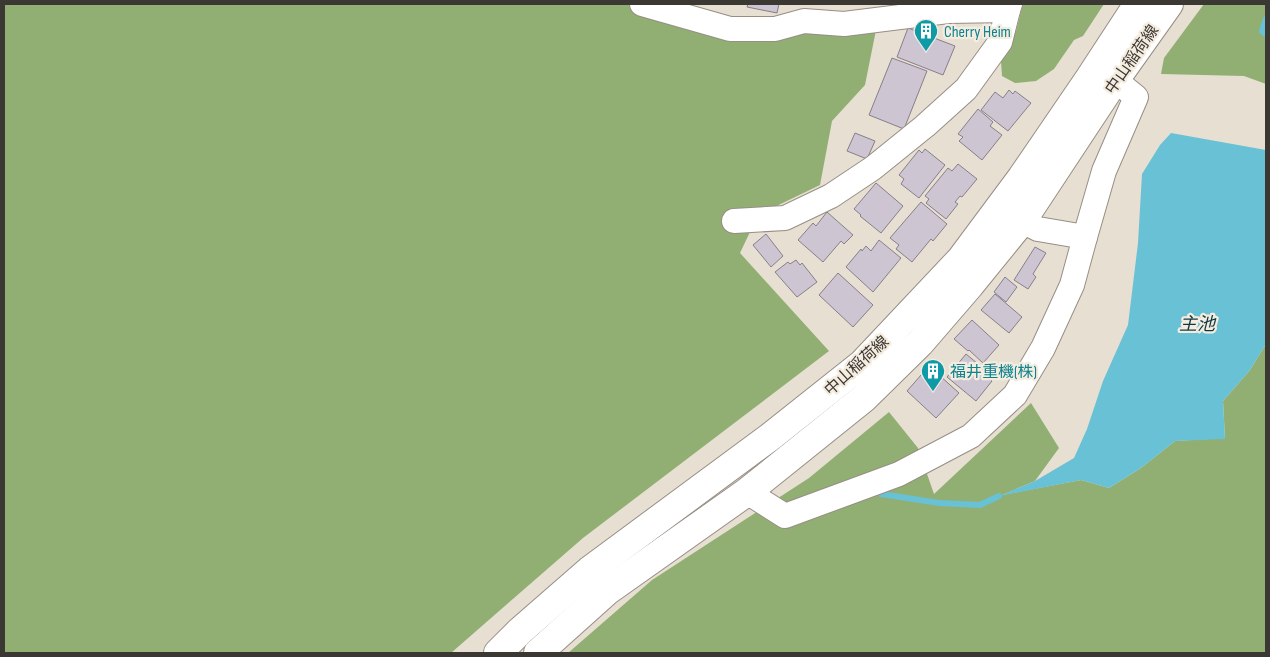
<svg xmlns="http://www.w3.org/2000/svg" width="1270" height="657" viewBox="0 0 1270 657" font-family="'Sofia Sans Condensed','Noto Sans JP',sans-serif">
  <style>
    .forest { fill: #91af73 }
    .water { fill: #68c1d5 }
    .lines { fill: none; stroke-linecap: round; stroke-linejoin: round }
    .stream { stroke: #68c1d5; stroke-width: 6 }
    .building { fill: #cdc6d2; stroke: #867f8a }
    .minor-casing { stroke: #978e84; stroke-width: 26 }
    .secondary-casing { stroke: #978e84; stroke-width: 30 }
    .minor { stroke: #fff; stroke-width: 24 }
    .secondary { stroke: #fff; stroke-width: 28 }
    .labels { text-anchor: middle; stroke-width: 4.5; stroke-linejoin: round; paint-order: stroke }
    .culture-label { font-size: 16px; fill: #0d838f; stroke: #f5ece0; text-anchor: start }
    .street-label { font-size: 16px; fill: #3b3733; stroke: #f5ece0 }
    .water-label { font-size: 18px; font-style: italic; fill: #0d3841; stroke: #f5ece0 }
  </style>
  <rect width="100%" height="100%" fill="#e8dfd3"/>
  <!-- forest -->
  <g class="forest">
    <path d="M4,4H625L722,22L876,30L865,85L832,121L820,185L758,215L740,253L829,351L583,538L451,653H4Z"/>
    <path d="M1023,4H1104L1083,36L1074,40L1054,69L1036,81L1015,83L1002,76L1001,61L1016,31Z"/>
    <path d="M1204,4H1266V84L1244,76L1161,74L1164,58Z"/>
    <path d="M1266,344V653H568L652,580L809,478L889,412L918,448L934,494L1031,403L1059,448L1035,481L1002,495L1081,480L1109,488L1141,468L1175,441L1225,438L1223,401L1250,370Z"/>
  </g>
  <!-- water -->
  <path class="water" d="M1171,133L1266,150V344L1250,370L1223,401L1225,439L1175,441L1141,468L1109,488L1081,480L999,496L1035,481L1074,458L1087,429L1103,381L1128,325L1138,243L1142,174L1160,145Z"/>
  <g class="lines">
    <!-- stream -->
    <g class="stream">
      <path d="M1266,19L1262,31L1266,34"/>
      <path d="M881,494L939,503L980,505L999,496"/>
    </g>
  </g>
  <!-- building -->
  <g class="building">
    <path d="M748,4H779L777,13L747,7Z"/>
    <path d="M908,28L955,46L943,75L897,57Z"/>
    <path d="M892,58L927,71L904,129L869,115Z"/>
    <path d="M1009,90L1013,94L1015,91L1031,103L1008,131L981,110L995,92L1003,98Z"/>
    <path d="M978,109L993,122L990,126L1002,135L982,160L959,141L963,137L958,134Z"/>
    <path d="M855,133L875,141L867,159L847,151Z"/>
    <path d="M925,149L945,165L919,198L901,184L904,179L899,175L919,150L922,153Z"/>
    <path d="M958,164L977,179L962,197L960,196L955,202L958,204L946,219L926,203L929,199L925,196L948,168L952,171Z"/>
    <path d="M876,183L903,206L881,233L860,216L861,215L854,209Z"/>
    <path d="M921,202L947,224L933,241L931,239L912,262L896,249L899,245L890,238Z"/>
    <path d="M827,212L853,235L844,244L841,241L823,262L798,240L813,223L816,226Z"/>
    <path d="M766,234L783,256L771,267L753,245Z"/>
    <path d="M879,240L901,258L873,292L846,267L861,249L862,251L866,246L871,251Z"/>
    <path d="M1035,247L1046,253L1033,274L1036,277L1028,289L1014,280Z"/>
    <path d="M796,260L800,265L802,263L817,282L797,297L775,272L788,262L790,264Z"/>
    <path d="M838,273L873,305L853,327L819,295Z"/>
    <path d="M1005,277L1017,287L1006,302L994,292Z"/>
    <path d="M995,294L1022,317L1009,333L981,310Z"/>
    <path d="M972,320L999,345L983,363L969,350L968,351L954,339Z"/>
    <path d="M966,354L983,368L981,371L992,381L976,401L947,377Z"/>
    <path d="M929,366L959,393L936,418L907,391Z"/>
  </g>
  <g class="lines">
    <!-- minor casing -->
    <g class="minor-casing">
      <g id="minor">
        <path d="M642,4L730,29H775L804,21L844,24L948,11L1008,10"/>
        <path d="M734,221L785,218L831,196L873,168L925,126L966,89L1000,42L1008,10L1010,4"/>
        <path d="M1022,221L1038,229L1085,237"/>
        <path d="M747,492L785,516L899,474L971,436L1015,395L1043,348L1072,285L1085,237L1104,171L1136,97L1115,80"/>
      </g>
    </g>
    <!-- secondary casing -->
    <g class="secondary-casing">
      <g id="secondary">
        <path d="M498,653L520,631L590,570L770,437L862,364L961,259L1022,177L1089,79L1138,4"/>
        <path d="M538,653L607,591L747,492L864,398L920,343L970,285L1022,221L1115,80L1169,4"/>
      </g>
    </g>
    <!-- minor -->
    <use href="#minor" class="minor"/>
    <!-- secondary -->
    <use href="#secondary" class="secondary"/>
  </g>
  <!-- icons -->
  <defs>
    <g id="building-pin" transform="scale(1.25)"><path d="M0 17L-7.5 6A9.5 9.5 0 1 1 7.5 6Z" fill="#0f9aa8" stroke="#f5ece0"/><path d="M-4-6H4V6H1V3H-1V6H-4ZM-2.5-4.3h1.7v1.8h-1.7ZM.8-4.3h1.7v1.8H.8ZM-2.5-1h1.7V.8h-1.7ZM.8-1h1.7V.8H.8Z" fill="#fff"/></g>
  </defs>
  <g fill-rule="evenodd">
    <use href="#building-pin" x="926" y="31"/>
    <use href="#building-pin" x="933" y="371"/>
  </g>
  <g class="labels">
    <!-- culture labels -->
    <g class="culture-label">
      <text x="944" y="37">Cherry Heim</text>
      <text x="950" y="377">福井重機(株)</text>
    </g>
    <!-- street labels -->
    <g class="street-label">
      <text transform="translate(1131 59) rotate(-55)" y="6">中山稲荷線</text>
      <text transform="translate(856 365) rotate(-42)" y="6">中山稲荷線</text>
    </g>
    <!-- water labels -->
    <g class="water-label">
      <text x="1197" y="330">主池</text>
    </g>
  </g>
  <!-- border -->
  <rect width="1270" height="657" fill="none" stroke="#3b3733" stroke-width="10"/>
</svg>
